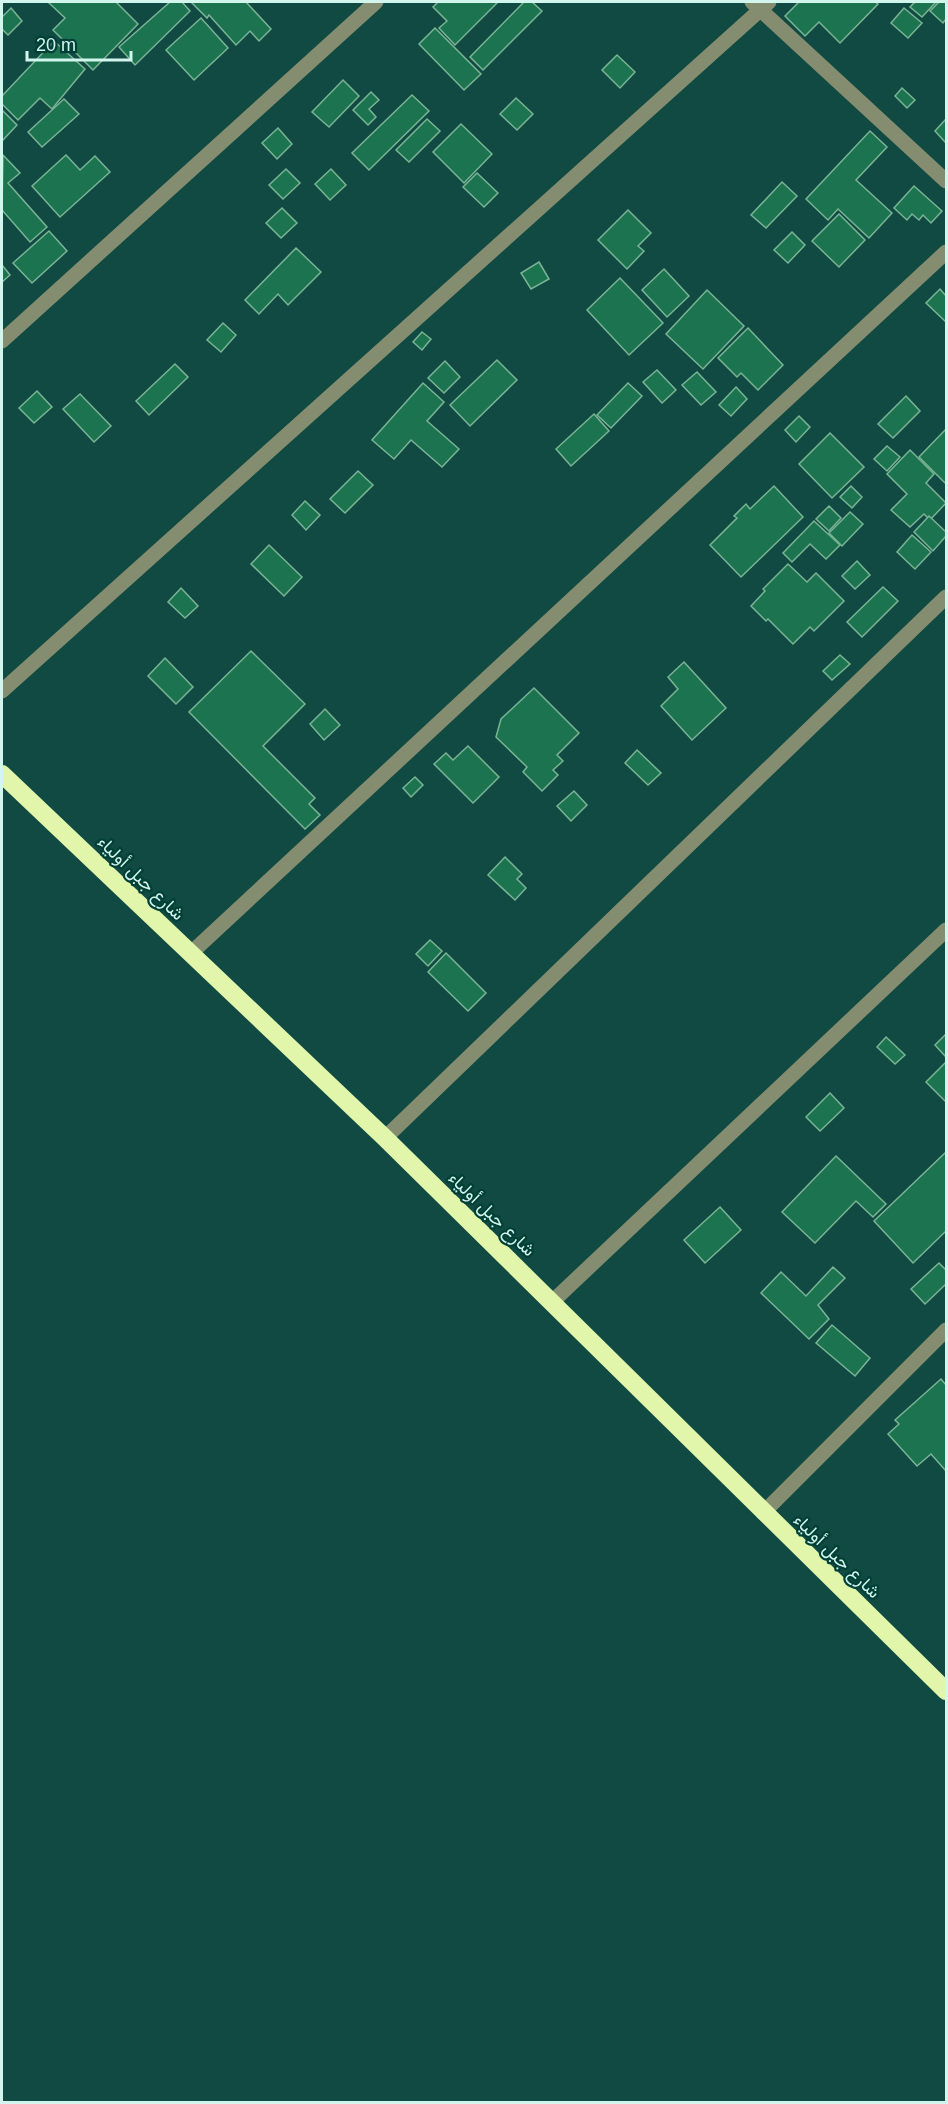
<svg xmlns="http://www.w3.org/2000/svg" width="948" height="2104" viewBox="0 0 948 2104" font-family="Arial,Vazirmatn,sans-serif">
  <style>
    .building { fill: #1c734f; stroke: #7ab495; stroke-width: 1.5 }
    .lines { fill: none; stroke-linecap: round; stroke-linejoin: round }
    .minor { stroke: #848d6f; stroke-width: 15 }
    .highway { stroke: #e1f6ab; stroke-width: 18 }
    .labels { text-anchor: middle; stroke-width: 4.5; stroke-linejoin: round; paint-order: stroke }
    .street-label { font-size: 18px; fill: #d2f5ed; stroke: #004037 }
  </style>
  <rect width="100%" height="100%" fill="#104a42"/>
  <!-- building -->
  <g class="building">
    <path d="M48,2H116L138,24L93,70L53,30L65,18Z"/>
    <path d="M170,2H182L190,11L135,65L119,47Z"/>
    <path d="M191,2H246L271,29L259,41L250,31L236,45L209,15L207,18Z"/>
    <path d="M438,2H495L497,3L455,45L439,28L447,21L433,7Z"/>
    <path d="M524,2H532L542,11L483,70L470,57Z"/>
    <path d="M799,2H875L878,4L840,43L819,22L805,36L785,16Z"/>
    <path d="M915,2H936L922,17L910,7Z"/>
    <path d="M939,2H946V19L943,23L930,11Z"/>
    <path d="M11,8L22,21L8,35L2,29V17Z"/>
    <path d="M904,8L922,23L908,38L891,23Z"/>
    <path d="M201,18L228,48L194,80L166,50Z"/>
    <path d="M435,28L481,74L464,90L419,44Z"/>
    <path d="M54,41L85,69L52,109L40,98L18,120L2,104V96Z"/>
    <path d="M617,55L635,72L620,88L602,70Z"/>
    <path d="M343,80L359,96L329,127L312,112Z"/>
    <path d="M902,88L915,100L907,108L895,96Z"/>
    <path d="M371,92L379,100L369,109L376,117L368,125L353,110Z"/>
    <path d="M412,95L429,111L369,170L352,153Z"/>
    <path d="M516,98L533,114L517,130L500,114Z"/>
    <path d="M64,99L79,114L42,147L28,132Z"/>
    <path d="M2,110L17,125L2,141Z"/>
    <path d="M427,119L440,131L409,162L396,150Z"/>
    <path d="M946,119V143L935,131Z"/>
    <path d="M461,124L492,154L464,183L433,152Z"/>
    <path d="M278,128L292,144L277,159L262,143Z"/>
    <path d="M870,131L887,147L856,180L892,213L869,238L838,209L828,220L806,199Z"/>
    <path d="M3,155L20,173L8,183L47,227L30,242L2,210Z"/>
    <path d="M66,155L80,170L95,156L110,172L60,217L32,186Z"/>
    <path d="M286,169L300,183L283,199L269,185Z"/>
    <path d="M331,169L346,185L330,200L315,184Z"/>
    <path d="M477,173L498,193L484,207L463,187Z"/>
    <path d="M782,182L797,196L766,228L751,215Z"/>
    <path d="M914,186L942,211L931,223L923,215L919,220L912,214L907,220L894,208Z"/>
    <path d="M282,208L297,223L281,238L266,223Z"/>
    <path d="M628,210L651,233L638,246L644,251L627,269L598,240Z"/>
    <path d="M839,214L865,240L839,267L812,241Z"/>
    <path d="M49,231L67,251L32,283L13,263Z"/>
    <path d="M792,232L805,245L788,263L774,250Z"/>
    <path d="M296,248L321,272L288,305L278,294L259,314L245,300Z"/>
    <path d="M539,262L549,279L531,289L521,273Z"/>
    <path d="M2,265L10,275L2,282Z"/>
    <path d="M664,269L689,296L667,317L642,290Z"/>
    <path d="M620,278L663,323L629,355L587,310Z"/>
    <path d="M940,289L946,296V322L926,303Z"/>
    <path d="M707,290L744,326L703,369L666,334Z"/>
    <path d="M223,323L236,335L221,352L207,340Z"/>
    <path d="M748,328L783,365L758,390L741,373L737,377L718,358Z"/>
    <path d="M422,332L431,339L422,350L413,342Z"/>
    <path d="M497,360L517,380L470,426L450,405Z"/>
    <path d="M445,361L460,377L444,393L428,378Z"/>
    <path d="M175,364L188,377L149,415L136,401Z"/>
    <path d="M657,370L676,390L662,403L643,382Z"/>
    <path d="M697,372L716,392L701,405L682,385Z"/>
    <path d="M423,383L444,402L427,421L459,449L442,467L411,440L394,459L372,440Z"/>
    <path d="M628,383L642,396L611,428L597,415Z"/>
    <path d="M736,387L747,399L731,416L719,405Z"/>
    <path d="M37,391L52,407L34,423L19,408Z"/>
    <path d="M80,394L111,426L94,442L63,409Z"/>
    <path d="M906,396L920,411L893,438L878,424Z"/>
    <path d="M594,414L609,431L571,466L556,449Z"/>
    <path d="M799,416L810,427L796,442L785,430Z"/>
    <path d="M946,429V482L945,483L919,457Z"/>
    <path d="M830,433L864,467L832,498L799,464Z"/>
    <path d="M887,446L900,457L887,471L874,459Z"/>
    <path d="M910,450L934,474L926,483L946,503L930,520L924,514L910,527L891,510L907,494L887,474Z"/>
    <path d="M358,471L373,485L345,513L330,499Z"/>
    <path d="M774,486L803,517L741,577L710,545L737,518L734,516L746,504L750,509Z"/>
    <path d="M851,486L862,497L852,508L840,497Z"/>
    <path d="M305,501L320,515L306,530L292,515Z"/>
    <path d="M829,506L841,518L829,531L816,519Z"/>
    <path d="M850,512L863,524L842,546L829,533Z"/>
    <path d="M929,516L946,532V536L933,551L914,532Z"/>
    <path d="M814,521L840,545L826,559L810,544L792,562L783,553Z"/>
    <path d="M912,535L931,552L915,569L897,552Z"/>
    <path d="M269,545L302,577L284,596L251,564Z"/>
    <path d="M857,561L870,575L855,589L842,576Z"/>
    <path d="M788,564L807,582L816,573L844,601L814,631L810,627L793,644L768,619L766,621L751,606L765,591L763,589Z"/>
    <path d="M883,587L898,601L862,637L847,622Z"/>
    <path d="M181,588L198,606L185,618L168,602Z"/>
    <path d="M251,651L305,704L263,746L315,798L309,804L320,815L305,829L189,712Z"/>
    <path d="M840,655L850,664L832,680L823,671Z"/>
    <path d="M165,658L193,687L176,704L148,676Z"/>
    <path d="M684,662L726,708L692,740L661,706L678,689L668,677Z"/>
    <path d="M534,688L579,733L557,755L563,761L553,770L558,775L542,791L523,772L527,767L496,737L501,719Z"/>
    <path d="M325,709L340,725L324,740L310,724Z"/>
    <path d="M468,746L499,777L473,803L434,764L446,753L453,760Z"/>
    <path d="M637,750L661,773L648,785L625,763Z"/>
    <path d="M415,777L423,785L411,797L403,788Z"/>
    <path d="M574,791L587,805L571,821L557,806Z"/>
    <path d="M505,857L522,874L517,879L526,888L515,900L488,875Z"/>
    <path d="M430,940L442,951L428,966L416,954Z"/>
    <path d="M446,953L486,993L468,1011L428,972Z"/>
    <path d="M946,1034V1057L935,1045Z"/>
    <path d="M886,1037L905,1055L895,1064L877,1047Z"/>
    <path d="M946,1062V1102L926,1082Z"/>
    <path d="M830,1093L844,1108L820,1131L806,1117Z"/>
    <path d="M946,1152V1231L913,1263L874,1221Z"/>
    <path d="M836,1156L886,1204L873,1217L856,1201L815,1243L782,1212Z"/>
    <path d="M720,1207L741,1230L705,1263L684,1240Z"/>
    <path d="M939,1263L946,1270V1284L925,1304L911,1289Z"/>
    <path d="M833,1267L845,1278L818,1305L829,1319L809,1339L761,1293L781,1272L806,1296Z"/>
    <path d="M832,1325L870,1358L855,1376L816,1343Z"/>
    <path d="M941,1379L946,1385V1471L931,1454L917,1466L888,1434L899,1424L895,1420Z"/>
  </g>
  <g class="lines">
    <!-- minor -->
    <g class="minor">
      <path d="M752,2L946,181"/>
      <path d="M2,341L376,2"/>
      <path d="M2,691L769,2"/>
      <path d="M190,954L946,252"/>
      <path d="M385,1138L946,597"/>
      <path d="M552,1302L946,930"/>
      <path d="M763,1513L946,1330"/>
    </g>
    <!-- highway -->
    <path class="highway" d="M2,774L385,1138L946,1691"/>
  </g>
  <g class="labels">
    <!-- street labels -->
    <g class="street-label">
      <text transform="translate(141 878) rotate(44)" y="6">شارع جبل أولياء</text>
      <text transform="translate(492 1214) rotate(44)" y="6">شارع جبل أولياء</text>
      <text transform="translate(837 1556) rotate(44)" y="6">شارع جبل أولياء</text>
    </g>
  </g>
  <!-- border -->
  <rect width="948" height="2104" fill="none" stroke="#d2f5ed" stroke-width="6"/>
  <!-- scale -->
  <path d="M27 51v9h104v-9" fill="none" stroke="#d2f5ed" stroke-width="3"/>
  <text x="36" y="51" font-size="18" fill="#d2f5ed" stroke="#004037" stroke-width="4.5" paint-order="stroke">20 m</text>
</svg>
